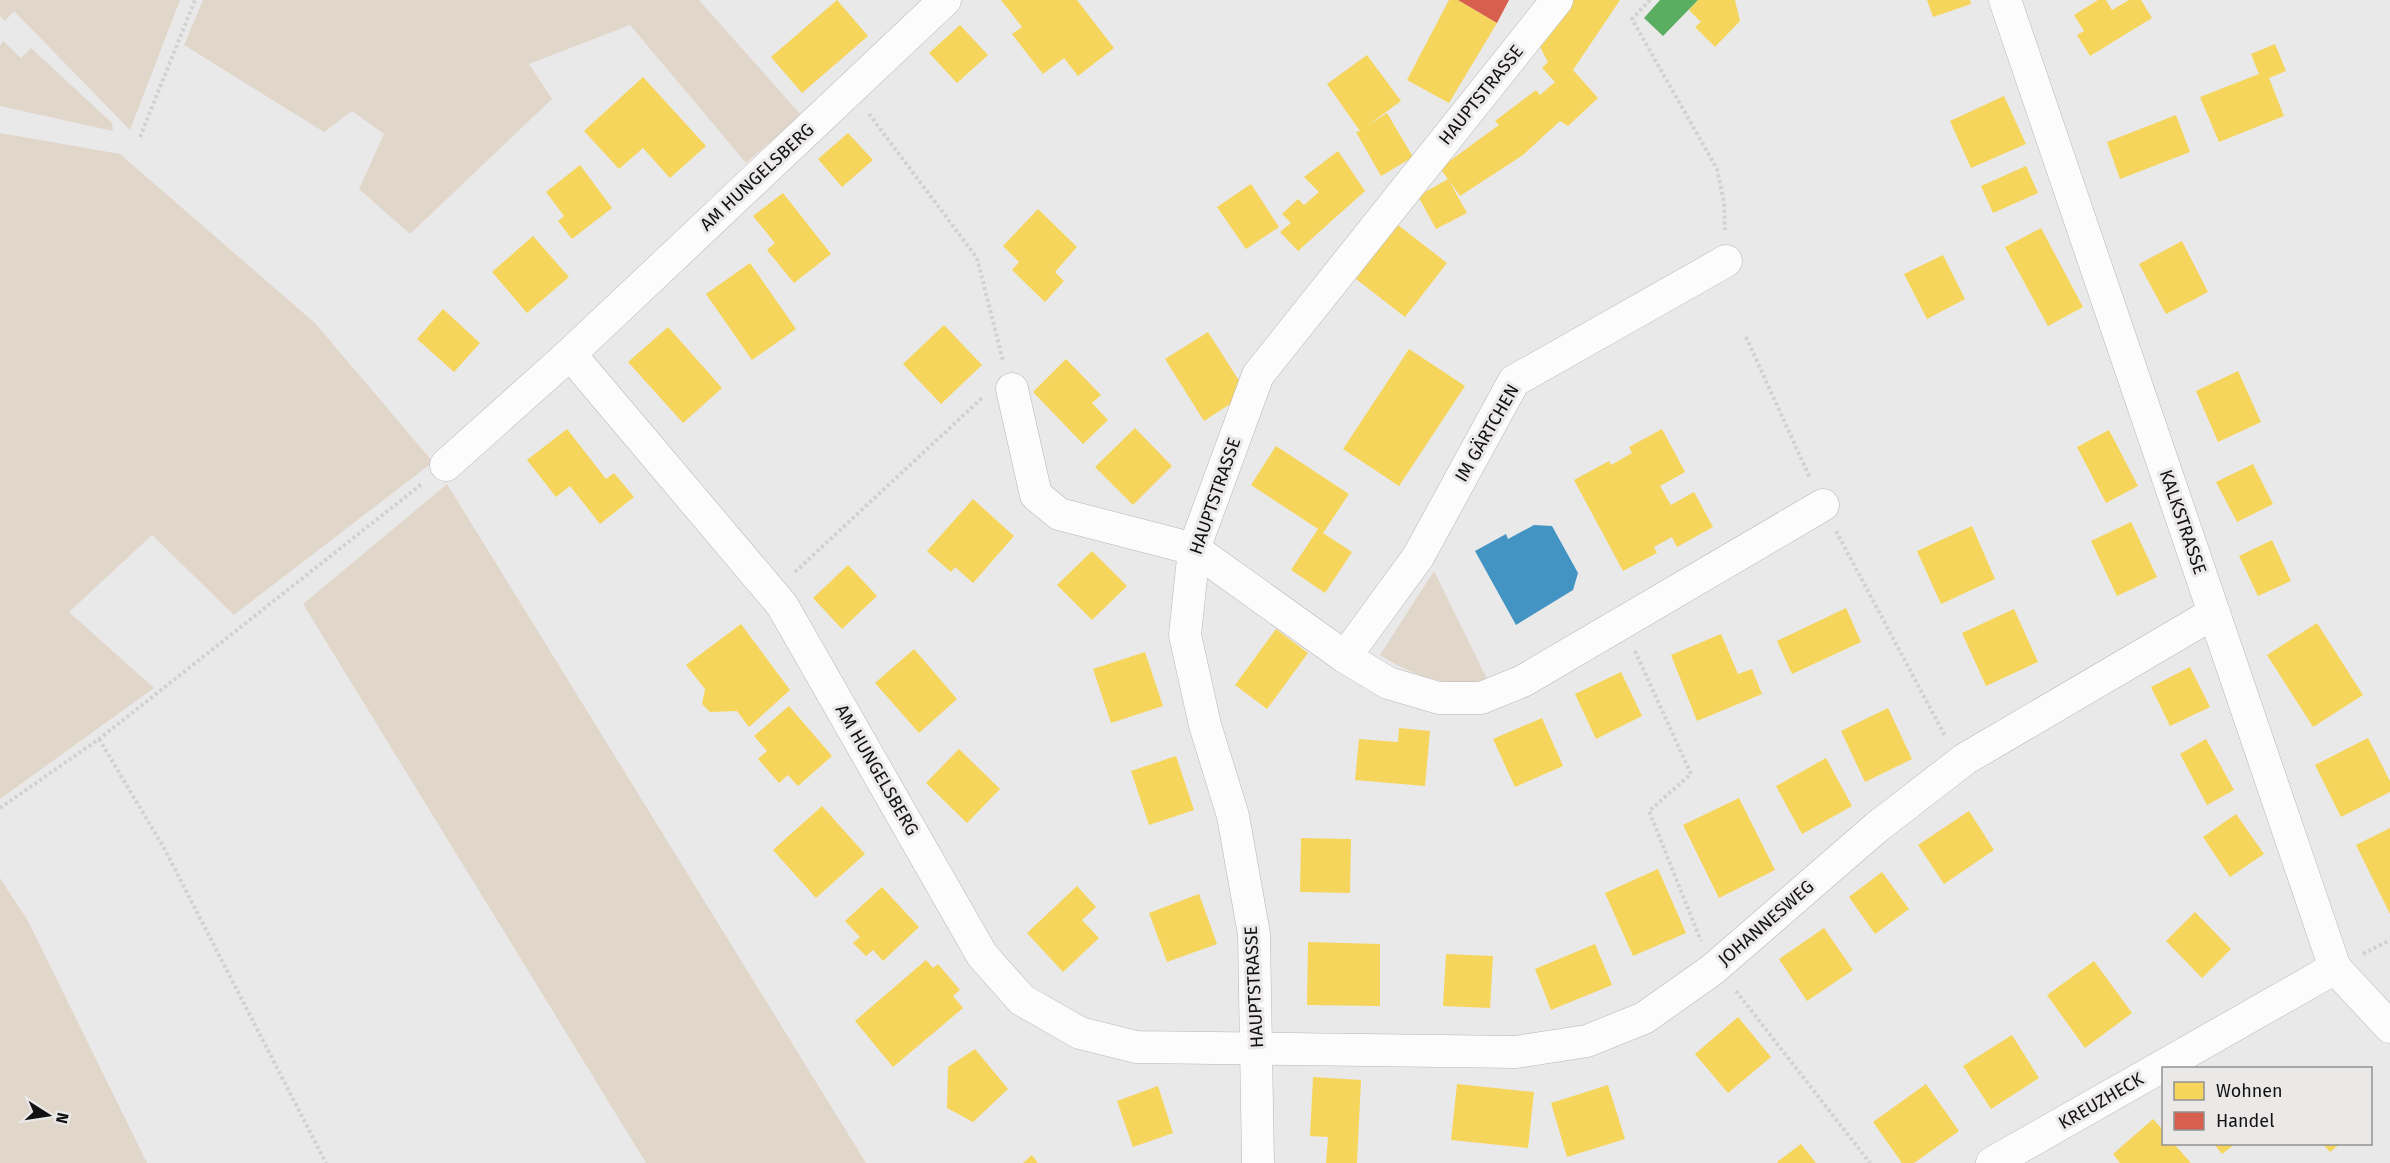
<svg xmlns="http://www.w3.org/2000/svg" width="2390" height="1163" viewBox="0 0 2390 1163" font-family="'Fira Sans',sans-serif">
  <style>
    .green { fill: #e1d6ca }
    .homes { fill: #f6d55c }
    .shops { fill: #d6604d }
    .schools { fill: #4393c3 }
    .public { fill: #5aae61 }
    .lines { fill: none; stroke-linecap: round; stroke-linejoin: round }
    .minor-casing { stroke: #b7b6b6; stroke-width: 33 }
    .path { stroke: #d2d1d1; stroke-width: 4; stroke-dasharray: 3 3; stroke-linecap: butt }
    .minor { stroke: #fcfcfc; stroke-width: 32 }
    .labels { text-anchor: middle; stroke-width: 6; stroke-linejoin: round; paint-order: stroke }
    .street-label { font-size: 18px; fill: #121111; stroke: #ebe8e8 }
  </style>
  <rect width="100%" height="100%" fill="#eae9e9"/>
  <!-- green -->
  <g class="green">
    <path d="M0,0H180L130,130L14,11L5,21L0,16Z"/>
    <path d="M203,0H699L801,115L746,163L630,25L529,64L552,99L410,234L359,189L384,134L352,111L324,132L184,45Z"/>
    <path d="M3,41L21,58L31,48L112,123L113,131L0,106V46Z"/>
    <path d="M0,133L120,154L315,323L433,462L234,615L152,535L69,612L154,688L0,799Z"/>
    <path d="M447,484L866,1163H646L303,604Z"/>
    <path d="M1434,571L1487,679C1449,690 1412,675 1380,655Z"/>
    <path d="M0,878L28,921L147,1163H0Z"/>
  </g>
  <!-- homes -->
  <g class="homes">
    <path d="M837,0L868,36L802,93L771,57Z"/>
    <path d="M1001,0H1077L1114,48L1078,76L1064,58L1043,74L1012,34L1022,27Z"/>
    <path d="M1449,0H1458L1497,23L1449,103L1407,80Z"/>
    <path d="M1574,0H1620L1573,70L1598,98L1568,126L1560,121L1523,155L1460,196L1440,168L1499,125L1495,121L1536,90L1540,95L1555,82L1542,68L1548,62L1540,47Z"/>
    <path d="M1698,0H1735L1740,21L1715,47L1695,27L1701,22L1689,10Z"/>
    <path d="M1927,0H1970L1971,4L1933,17Z"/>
    <path d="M2098,0H2106L2112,10L2129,0H2141L2152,18L2090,56L2077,35L2084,31L2074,15Z"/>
    <path d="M960,25L988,55L957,83L929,53Z"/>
    <path d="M2275,44L2286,71L2269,78L2284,116L2219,142L2200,97L2259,74L2251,54Z"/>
    <path d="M1367,55L1401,101L1367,126L1387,113L1413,157L1381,176L1356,132L1360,131L1327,84Z"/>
    <path d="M643,77L706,146L670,178L643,148L619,169L584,131Z"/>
    <path d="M2004,96L2026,144L1971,168L1950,121Z"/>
    <path d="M2176,115L2190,152L2120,179L2107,142Z"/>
    <path d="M848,133L873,160L842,187L818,159Z"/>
    <path d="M1338,151L1365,191L1298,251L1280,232L1291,223L1282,214L1298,199L1304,205L1319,192L1304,177Z"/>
    <path d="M580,165L612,208L572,239L558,221L564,216L546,192Z"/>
    <path d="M2026,166L2038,193L1993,213L1981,186Z"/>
    <path d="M1448,179L1467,213L1436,229L1418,196Z"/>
    <path d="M1251,184L1279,227L1246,249L1217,207Z"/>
    <path d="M783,193L831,254L794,283L767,250L775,243L753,216Z"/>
    <path d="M1038,209L1077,247L1055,272L1064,281L1045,302L1012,270L1019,262L1003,246Z"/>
    <path d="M1398,225L1447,263L1405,317L1356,279Z"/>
    <path d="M2041,228L2083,307L2048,326L2005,247Z"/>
    <path d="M533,236L569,277L527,313L492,272Z"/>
    <path d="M2182,241L2208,292L2166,314L2139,264Z"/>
    <path d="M1943,255L1965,299L1927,319L1904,274Z"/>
    <path d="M750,263L796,329L752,360L706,294Z"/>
    <path d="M443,309L480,343L454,372L417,339Z"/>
    <path d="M944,325L982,365L941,404L903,364Z"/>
    <path d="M668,327L722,388L683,423L628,362Z"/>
    <path d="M1208,332L1247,393L1204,421L1165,359Z"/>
    <path d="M1409,349L1465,386L1399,486L1343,449Z"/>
    <path d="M1066,359L1101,395L1092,403L1108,420L1083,444L1033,392Z"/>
    <path d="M2238,371L2261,422L2218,442L2196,391Z"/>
    <path d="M1135,428L1172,466L1133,505L1095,467Z"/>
    <path d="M567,429L606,479L614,473L634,497L600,524L570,486L556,497L527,460Z"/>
    <path d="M1662,429L1685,472L1660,486L1671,505L1694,492L1713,527L1677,547L1672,537L1654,547L1657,553L1623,571L1574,480L1609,461L1611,465L1632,453L1629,447Z"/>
    <path d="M2109,430L2138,486L2106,503L2077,447Z"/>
    <path d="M1276,446L1349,494L1323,533L1352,552L1325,593L1291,570L1318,529L1251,485Z"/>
    <path d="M2253,464L2273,504L2237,522L2216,482Z"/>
    <path d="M973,499L1014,536L973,583L955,567L951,572L927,551Z"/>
    <path d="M2131,522L2157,577L2117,596L2091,541Z"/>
    <path d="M1972,526L1995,579L1941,604L1917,551Z"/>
    <path d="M2272,540L2291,581L2258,596L2239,556Z"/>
    <path d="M1092,551L1127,586L1092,620L1057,585Z"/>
    <path d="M848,565L877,596L842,629L813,598Z"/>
    <path d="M1846,608L1861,642L1792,674L1777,641Z"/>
    <path d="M2014,609L2038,662L1986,686L1962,633Z"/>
    <path d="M2317,623L2363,695L2313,727L2267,655Z"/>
    <path d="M741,624L790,690L749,727L737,711L710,712L702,704L705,689L686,665Z"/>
    <path d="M1276,629L1308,653L1267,709L1235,685Z"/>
    <path d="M1721,634L1738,674L1752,669L1762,694L1697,721L1671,655Z"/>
    <path d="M914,649L957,699L919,733L875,683Z"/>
    <path d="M1145,652L1163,706L1111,723L1093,669Z"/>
    <path d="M2190,667L2210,707L2170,726L2151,687Z"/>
    <path d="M1621,672L1642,716L1596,739L1575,694Z"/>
    <path d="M789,706L832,756L798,786L788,775L779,783L758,759L767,751L754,736Z"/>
    <path d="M1888,708L1912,759L1865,782L1841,731Z"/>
    <path d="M1542,718L1563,766L1515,787L1493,739Z"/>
    <path d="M1399,728L1430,731L1425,786L1355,780L1359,739L1398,742Z"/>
    <path d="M2368,738L2390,781V792L2341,817L2315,765Z"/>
    <path d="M2206,739L2234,790L2207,805L2180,754Z"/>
    <path d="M959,749L1000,789L967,823L926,783Z"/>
    <path d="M1176,756L1194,810L1149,825L1131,771Z"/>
    <path d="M1826,758L1852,806L1802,834L1776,786Z"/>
    <path d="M1739,798L1775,870L1719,898L1683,825Z"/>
    <path d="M822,806L865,854L816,898L773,850Z"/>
    <path d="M1969,811L1994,850L1944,884L1918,845Z"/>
    <path d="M2236,814L2264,854L2230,877L2203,837Z"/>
    <path d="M2390,828V914L2356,845Z"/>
    <path d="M1301,838L1351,839L1350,893L1300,892Z"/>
    <path d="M1658,869L1686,933L1633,956L1605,893Z"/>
    <path d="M1882,872L1909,909L1875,934L1849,897Z"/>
    <path d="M1077,886L1096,907L1082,920L1099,938L1063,972L1027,933Z"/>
    <path d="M882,887L919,927L883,961L873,950L866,956L853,943L860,937L845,921Z"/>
    <path d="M1199,894L1217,944L1167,962L1149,913Z"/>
    <path d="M2195,912L2231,949L2202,978L2166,941Z"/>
    <path d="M1824,928L1853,970L1807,1001L1779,959Z"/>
    <path d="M1308,942L1380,944V1006L1307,1005Z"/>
    <path d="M1595,944L1612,985L1551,1010L1535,969Z"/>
    <path d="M1446,954L1493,956L1490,1008L1443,1006Z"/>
    <path d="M926,960L933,968L938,964L960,990L953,996L963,1008L893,1067L855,1021Z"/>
    <path d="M2094,961L2132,1013L2085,1048L2047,995Z"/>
    <path d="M1738,1017L1771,1057L1728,1093L1695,1054Z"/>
    <path d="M2012,1035L2039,1078L1991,1109L1963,1066Z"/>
    <path d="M975,1049L1008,1089L973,1122L947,1108L948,1067Z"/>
    <path d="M1313,1077L1361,1080L1357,1163H1326L1328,1137L1310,1136Z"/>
    <path d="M1457,1084L1534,1092L1528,1148L1451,1140Z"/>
    <path d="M1926,1084L1959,1131L1914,1163H1902L1873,1122Z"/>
    <path d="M1608,1085L1625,1139L1567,1157L1551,1103Z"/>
    <path d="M1158,1086L1173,1133L1133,1147L1117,1101Z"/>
    <path d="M2153,1119L2164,1131V1144H2174L2191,1163H2120L2113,1154Z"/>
    <path d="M1801,1144L1816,1163H1778L1777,1162Z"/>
    <path d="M2214,1144H2235L2222,1154Z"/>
    <path d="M2323,1144H2340L2330,1152Z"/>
    <path d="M1032,1155L1038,1163H1023Z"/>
  </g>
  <!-- shops -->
  <path class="shops" d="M1458,0H1509L1497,23Z"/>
  <!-- schools -->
  <path class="schools" d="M1534,525L1552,526L1578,573L1573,590L1516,625L1475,551L1506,534L1508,539Z"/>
  <!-- public -->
  <path class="public" d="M1660,0H1698L1663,36L1644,18Z"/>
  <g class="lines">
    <!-- minor casing -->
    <g class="minor-casing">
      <g id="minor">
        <path d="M2005,0L2335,968L2390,1027"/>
        <path d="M570,354L945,0"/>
        <path d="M1012,389L1036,495L1059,514L1194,549L1345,657L1388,683L1439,698H1481L1523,681L1823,505"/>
        <path d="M446,465L570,354L782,605L982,955L1022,1000L1080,1033L1136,1047L1516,1052L1587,1041L1644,1018L1712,970L1877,827L1965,759L2214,613"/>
        <path d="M1345,657L1418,557L1514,381L1726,261"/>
        <path d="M1258,1163L1254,934L1233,816L1205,725L1185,635L1194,549L1258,375L1557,0"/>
        <path d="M1992,1163L2335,968"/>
      </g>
    </g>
    <!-- path -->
    <g class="path">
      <path d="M1650,0L1632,19L1717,169L1724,202L1725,230"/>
      <path d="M869,114L977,258L1003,361"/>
      <path d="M140,137L195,0"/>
      <path d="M1746,337L1810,478"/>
      <path d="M1836,531L1945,736"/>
      <path d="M795,572L983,397"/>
      <path d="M1635,651L1691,774L1649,811L1701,941"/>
      <path d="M99,739L164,848L326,1163"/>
      <path d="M0,808L99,739L423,483"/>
      <path d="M2363,954L2390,940"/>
      <path d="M1736,991L1870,1163"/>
    </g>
    <!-- minor -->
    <use href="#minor" class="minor"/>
  </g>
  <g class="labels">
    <!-- street labels -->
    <g class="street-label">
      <text transform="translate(1481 95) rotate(-51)" y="6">HAUPTSTRASSE</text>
      <text transform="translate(757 177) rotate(-43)" y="6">AM HUNGELSBERG</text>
      <text transform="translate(1487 433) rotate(-60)" y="6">IM GÄRTCHEN</text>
      <text transform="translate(1215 496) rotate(-71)" y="6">HAUPTSTRASSE</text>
      <text transform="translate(2183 522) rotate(71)" y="6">KALKSTRASSE</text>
      <text transform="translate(877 770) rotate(60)" y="6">AM HUNGELSBERG</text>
      <text transform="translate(1766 923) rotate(-41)" y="6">JOHANNESWEG</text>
      <text transform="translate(1254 987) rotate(-93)" y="6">HAUPTSTRASSE</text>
      <text transform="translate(2101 1101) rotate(-30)" y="6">KREUZHECK</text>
    </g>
  </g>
  <!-- legend -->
  <rect x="2162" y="1067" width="210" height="78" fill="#ebe8e8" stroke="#949292" stroke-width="1.5"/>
  <rect x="2174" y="1082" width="30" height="18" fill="#f6d55c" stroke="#949292" stroke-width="1.5"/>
  <text x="2216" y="1097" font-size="18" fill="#121111">Wohnen</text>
  <rect x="2174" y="1112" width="30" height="18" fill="#d6604d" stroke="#949292" stroke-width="1.5"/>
  <text x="2216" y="1127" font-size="18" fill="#121111">Handel</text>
  <!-- north arrow -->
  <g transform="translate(48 1115) rotate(102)" stroke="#ebe8e8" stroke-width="4.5" paint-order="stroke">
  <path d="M0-4.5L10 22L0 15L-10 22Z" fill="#121111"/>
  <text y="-9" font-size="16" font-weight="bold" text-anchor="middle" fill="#121111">N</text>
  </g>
</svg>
